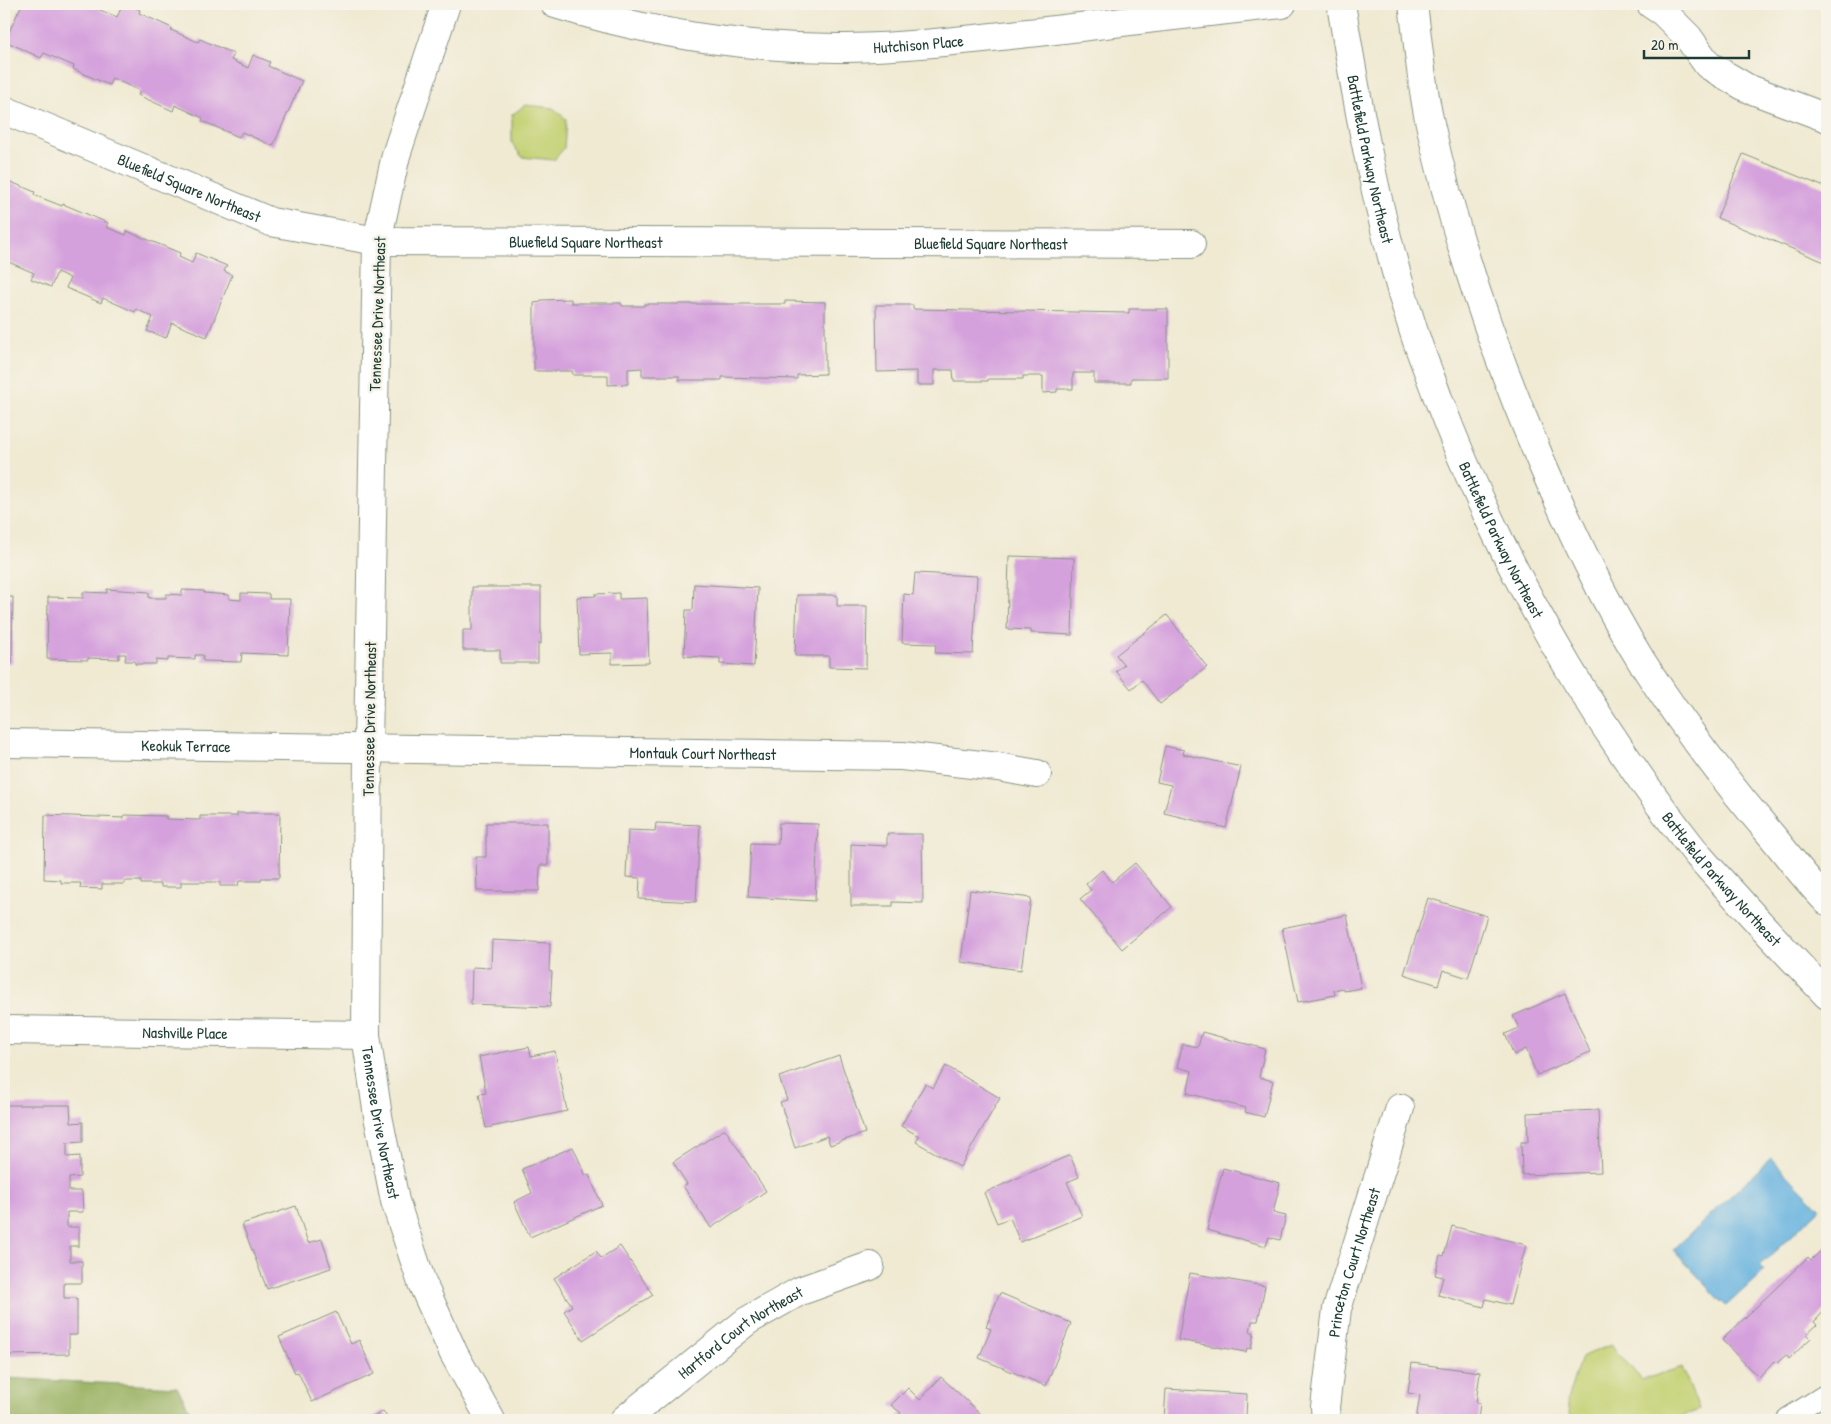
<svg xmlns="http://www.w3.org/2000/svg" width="1831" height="1424" viewBox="0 0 1831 1424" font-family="'Patrick Hand',sans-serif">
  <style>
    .green { fill: #c4d173; stroke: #728754 }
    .forest { fill: #9bb365; stroke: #5d784c }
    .water { fill: #66b2df; stroke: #42788a }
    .building { fill: #d5a1dd }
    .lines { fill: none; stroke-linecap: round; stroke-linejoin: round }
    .lane-casing { stroke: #889484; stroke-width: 21 }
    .street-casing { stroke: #889484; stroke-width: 30 }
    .secondary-casing { stroke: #889484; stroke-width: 30 }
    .lane { stroke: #fff; stroke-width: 19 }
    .street { stroke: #fff; stroke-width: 28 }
    .secondary { stroke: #fff; stroke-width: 28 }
    .labels { text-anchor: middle; stroke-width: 5; stroke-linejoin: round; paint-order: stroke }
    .street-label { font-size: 16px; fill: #1f3d34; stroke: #f7f3e8 }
  </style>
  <rect width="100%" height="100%" fill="#f7f3e8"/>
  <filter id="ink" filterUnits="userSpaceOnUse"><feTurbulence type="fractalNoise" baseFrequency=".02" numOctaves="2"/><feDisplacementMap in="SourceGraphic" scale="10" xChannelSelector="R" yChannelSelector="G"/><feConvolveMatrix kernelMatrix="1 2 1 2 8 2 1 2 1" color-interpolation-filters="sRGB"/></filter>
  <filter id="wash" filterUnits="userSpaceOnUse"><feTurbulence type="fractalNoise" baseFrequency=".0096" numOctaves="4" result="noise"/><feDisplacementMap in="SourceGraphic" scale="20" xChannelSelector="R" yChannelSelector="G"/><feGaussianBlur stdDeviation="1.12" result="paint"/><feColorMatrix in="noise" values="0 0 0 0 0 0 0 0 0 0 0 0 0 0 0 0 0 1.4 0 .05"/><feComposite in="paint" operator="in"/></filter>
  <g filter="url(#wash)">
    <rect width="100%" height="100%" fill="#f0ead3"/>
    <!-- green -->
    <g class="green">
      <path d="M525,105L553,108L566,119L564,148L554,160L522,157L512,143V115Z"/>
      <path d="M1611,1345L1642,1380L1682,1367L1699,1410L1672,1420H1572L1567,1400L1581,1357Z"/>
    </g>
    <!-- forest -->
    <path class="forest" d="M4,1378L177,1387L195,1420H4Z"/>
    <!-- water -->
    <path class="water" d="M1771,1158L1820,1209L1759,1266L1764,1271L1726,1306L1673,1250Z"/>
    <g id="blocks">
      <!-- building -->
      <g class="building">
        <path d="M22,4H103L100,10L117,17L123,4H126L140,10L139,13L172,28L171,30L198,42L200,39L234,54L231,60L248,68L253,55L270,62L268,66L302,81L273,146L242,132L239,137L202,121L203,118L175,105L173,111L138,95L140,91L112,78L109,85L73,69L74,66L44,53L41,58L5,41Z"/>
        <path d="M1743,154L1827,188V263L1717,218Z"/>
        <path d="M4,179L35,192L34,195L62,206L63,204L108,223L106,227L126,235L127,231L180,253L179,257L192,263L196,253L227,266L224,271L232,275L207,337L172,323L166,338L147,331L153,317L136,309L135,312L103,298L101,303L66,288L70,278L57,272L51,287L31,279L34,273L4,260Z"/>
        <path d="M571,299V303H621L622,306H644V304H785V301L825,302V374L797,375V379L722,377V380H679V376H642V368L628,369V384L608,385V375H573L572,371H534V303L541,302V300Z"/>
        <path d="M876,305H913V309L1129,313V309H1168V378H1131V383H1094V373H1073V389H1057V392L1043,393V376H1023V379H988V381H954L953,370H934V385H917V371L877,372Z"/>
        <path d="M1009,556L1074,558L1072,635L1036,633H1031V630L1007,629Z"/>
        <path d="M915,573L977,576L973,654L935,653L936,644L902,643L904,594L913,595Z"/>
        <path d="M694,584L758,588L754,666L720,664V658L684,656L686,610H693Z"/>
        <path d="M472,587H541V644H538V663H500V650H463V630H472Z"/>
        <path d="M107,589L149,592V598H166V594L182,595V590L204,591V593L229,595V599L241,600V593L269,594V599H290L288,655L242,653L241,662L203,661V655H195V659L168,658V661L156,660V664H135V661H125L126,654H119V659L88,658V660L47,659L48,597L83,598V592L107,593Z"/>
        <path d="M619,593V599L647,598L649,663L612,664V653L579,654L577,597L596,596L595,594Z"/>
        <path d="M797,595H837V606H867L866,668L829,667V656H795Z"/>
        <path d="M4,597H13L12,663H4Z"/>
        <path d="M1167,615L1207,667L1160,704L1142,680L1131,689L1116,671L1124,665L1116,655Z"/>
        <path d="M1165,746L1184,750L1183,754L1241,767L1226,828L1164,813L1171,785L1157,782Z"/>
        <path d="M237,813H280L279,878H261V881H239L238,886H220V882H181V887H161V884H141V881H125V884H102V889L80,888L81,883H61V880L44,879L45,815L124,818V815L166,816V819L200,820V816H237Z"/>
        <path d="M486,823H548V865H540L539,891H477L476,857H486Z"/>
        <path d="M656,823L700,825L696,902L639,899L640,878L626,877L628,830L655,831Z"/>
        <path d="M779,823L818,824L815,901L748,897L751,843L778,844Z"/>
        <path d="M887,834H922L923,903L893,902V906H851V844L887,846Z"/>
        <path d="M1135,863L1172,907L1122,949L1080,899L1091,890L1086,884L1102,870L1112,882Z"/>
        <path d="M970,890L1031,898L1021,970L961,962Z"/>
        <path d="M1428,898L1487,916L1468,978L1443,970L1438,985L1404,974Z"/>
        <path d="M1347,915L1361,988L1344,991L1343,988L1334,990L1335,995L1298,1002L1282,928Z"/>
        <path d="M492,940L550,943L549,971L552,972L550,1007L471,1004L472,967L491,968Z"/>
        <path d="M1565,993L1590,1052L1537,1075L1526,1049L1514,1055L1505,1034L1519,1028L1513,1016Z"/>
        <path d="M1202,1032L1265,1049L1259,1077L1273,1081L1264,1117L1245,1112L1246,1108L1187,1093L1192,1071L1177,1067L1183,1044L1198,1047Z"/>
        <path d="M529,1047L531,1056L555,1051L567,1111L486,1128L479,1094L486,1093L479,1057Z"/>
        <path d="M839,1056L865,1133L830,1145L827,1136L795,1148L780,1102L787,1100L779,1077Z"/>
        <path d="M946,1066L1000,1098L960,1167L916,1142L919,1136L901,1126L925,1084L933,1088Z"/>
        <path d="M4,1105H70L71,1123L83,1122V1142L67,1143V1157L80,1156V1177L69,1178V1191H82L83,1212H67V1227H79V1246H70V1261H82V1283H64V1298H77V1335H69V1354L4,1355Z"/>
        <path d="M1598,1110L1601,1172L1522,1175L1521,1142H1528L1527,1113Z"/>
        <path d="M725,1129L766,1191L711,1228L683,1186L687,1184L673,1162Z"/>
        <path d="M573,1147L586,1176L589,1175L602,1205L530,1237L514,1202L532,1193L522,1169Z"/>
        <path d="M1070,1155L1079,1177L1067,1182L1082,1216L1020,1242L1010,1218L997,1223L984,1193Z"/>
        <path d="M1223,1168L1280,1183L1273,1213L1286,1216L1280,1240L1269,1237L1266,1246L1207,1230Z"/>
        <path d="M296,1206L308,1243L322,1239L331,1268L267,1289L242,1224Z"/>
        <path d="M1452,1226L1526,1245L1510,1305L1486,1299L1484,1307L1438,1295L1443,1277L1435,1275L1440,1255L1444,1256Z"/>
        <path d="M1827,1245V1308L1814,1322L1817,1325L1807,1334L1811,1338L1789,1359L1786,1355L1777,1363L1775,1361L1759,1378L1722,1340L1808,1257L1811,1260Z"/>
        <path d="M620,1246L653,1295L583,1340L564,1311L572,1306L554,1278L596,1251L601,1258Z"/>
        <path d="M1190,1273L1265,1286L1258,1321H1252L1250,1332H1254L1251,1349L1247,1348L1246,1352L1178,1340Z"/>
        <path d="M1000,1293L1071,1323L1046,1386L979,1358L991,1329L986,1327Z"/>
        <path d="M336,1312L351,1344L359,1340L374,1374L312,1402L298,1372L295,1373L279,1337Z"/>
        <path d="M1412,1363L1480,1372L1476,1403H1480L1478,1420H1416L1420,1395L1408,1393Z"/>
        <path d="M941,1377L983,1416L979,1420H894L901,1413L891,1405L908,1388L920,1400Z"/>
        <path d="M1166,1389L1247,1394L1246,1420H1164Z"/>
        <path d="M383,1411L389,1420H369Z"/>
      </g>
    </g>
  </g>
  <g filter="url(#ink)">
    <use href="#blocks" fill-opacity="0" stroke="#889484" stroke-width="1"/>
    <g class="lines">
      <!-- lane casing -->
      <g class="lane-casing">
        <path id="lane" d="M1788,1420L1787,1418L1827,1393"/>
      </g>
      <!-- street casing -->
      <g class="street-casing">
        <g id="street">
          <path id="s1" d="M446,4L396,155L377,241L368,748L366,1035L378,1116L395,1201L422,1283L454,1354L491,1420"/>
          <path id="s2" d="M555,4C648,33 748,49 846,48C910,47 974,39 1038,32C1119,22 1201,13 1282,4"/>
          <path d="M1651,4L1663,12L1688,37L1708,65L1747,88L1827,118"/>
          <path id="s3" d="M4,110L271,222L377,241L1191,244"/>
          <path id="s4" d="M4,743L902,756L998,767L1037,774"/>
          <path id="s5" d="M4,1030L366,1035"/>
          <path id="s6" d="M624,1420L747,1321L800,1291L870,1266"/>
          <path id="s7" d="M1326,1420L1325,1407L1337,1309L1400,1108"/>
        </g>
      </g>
      <!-- secondary casing -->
      <g class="secondary-casing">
        <g id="secondary">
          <path id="s8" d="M1341,4C1359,114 1379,223 1413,329C1420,352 1430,375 1438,398C1500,562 1589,717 1697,854C1709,868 1722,882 1735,896C1765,930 1796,962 1827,995"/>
          <path d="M1413,4C1418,42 1421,81 1429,119C1454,236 1493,349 1540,459C1570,528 1602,598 1642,662C1681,723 1725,781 1772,836C1790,858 1807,881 1827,901"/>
        </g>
      </g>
      <!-- lane -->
      <use href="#lane" class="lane"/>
      <!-- street -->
      <use href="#street" class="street"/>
      <!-- secondary -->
      <use href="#secondary" class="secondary"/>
    </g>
  </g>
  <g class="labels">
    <!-- street labels -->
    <g class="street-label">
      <text dy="6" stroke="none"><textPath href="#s2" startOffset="368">Hutchison Place</textPath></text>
      <text dy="6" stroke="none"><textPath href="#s8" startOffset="158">Battlefield Parkway Northeast</textPath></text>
      <text dy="6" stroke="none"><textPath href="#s3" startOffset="201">Bluefield Square Northeast</textPath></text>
      <text dy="6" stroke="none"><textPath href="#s3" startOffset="606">Bluefield Square Northeast</textPath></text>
      <text dy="6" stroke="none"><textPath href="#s3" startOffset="1011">Bluefield Square Northeast</textPath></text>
      <text transform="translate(377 314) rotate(-88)" y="6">Tennessee Drive Northeast</text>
      <text dy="6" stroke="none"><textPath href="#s8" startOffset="562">Battlefield Parkway Northeast</textPath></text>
      <text transform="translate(369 719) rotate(-89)" y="6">Tennessee Drive Northeast</text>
      <text dy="6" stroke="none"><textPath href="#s4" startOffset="182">Keokuk Terrace</textPath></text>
      <text dy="6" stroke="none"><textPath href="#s4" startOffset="699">Montauk Court Northeast</textPath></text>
      <text dy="6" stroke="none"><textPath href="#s8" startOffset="968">Battlefield Parkway Northeast</textPath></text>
      <text dy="6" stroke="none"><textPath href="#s5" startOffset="181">Nashville Place</textPath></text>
      <text dy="6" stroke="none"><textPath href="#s1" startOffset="1130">Tennessee Drive Northeast</textPath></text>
      <text dy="6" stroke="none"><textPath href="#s7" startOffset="161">Princeton Court Northeast</textPath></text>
      <text dy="6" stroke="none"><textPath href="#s6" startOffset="146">Hartford Court Northeast</textPath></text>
    </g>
  </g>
  <!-- margin -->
  <rect width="1831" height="1424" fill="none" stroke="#f7f3e8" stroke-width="20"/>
  <!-- scale -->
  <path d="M1644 50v8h105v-8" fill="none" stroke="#1f3d34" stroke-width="2.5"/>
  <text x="1651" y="50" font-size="15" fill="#1f3d34" stroke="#f7f3e8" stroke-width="4" paint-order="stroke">20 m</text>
</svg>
